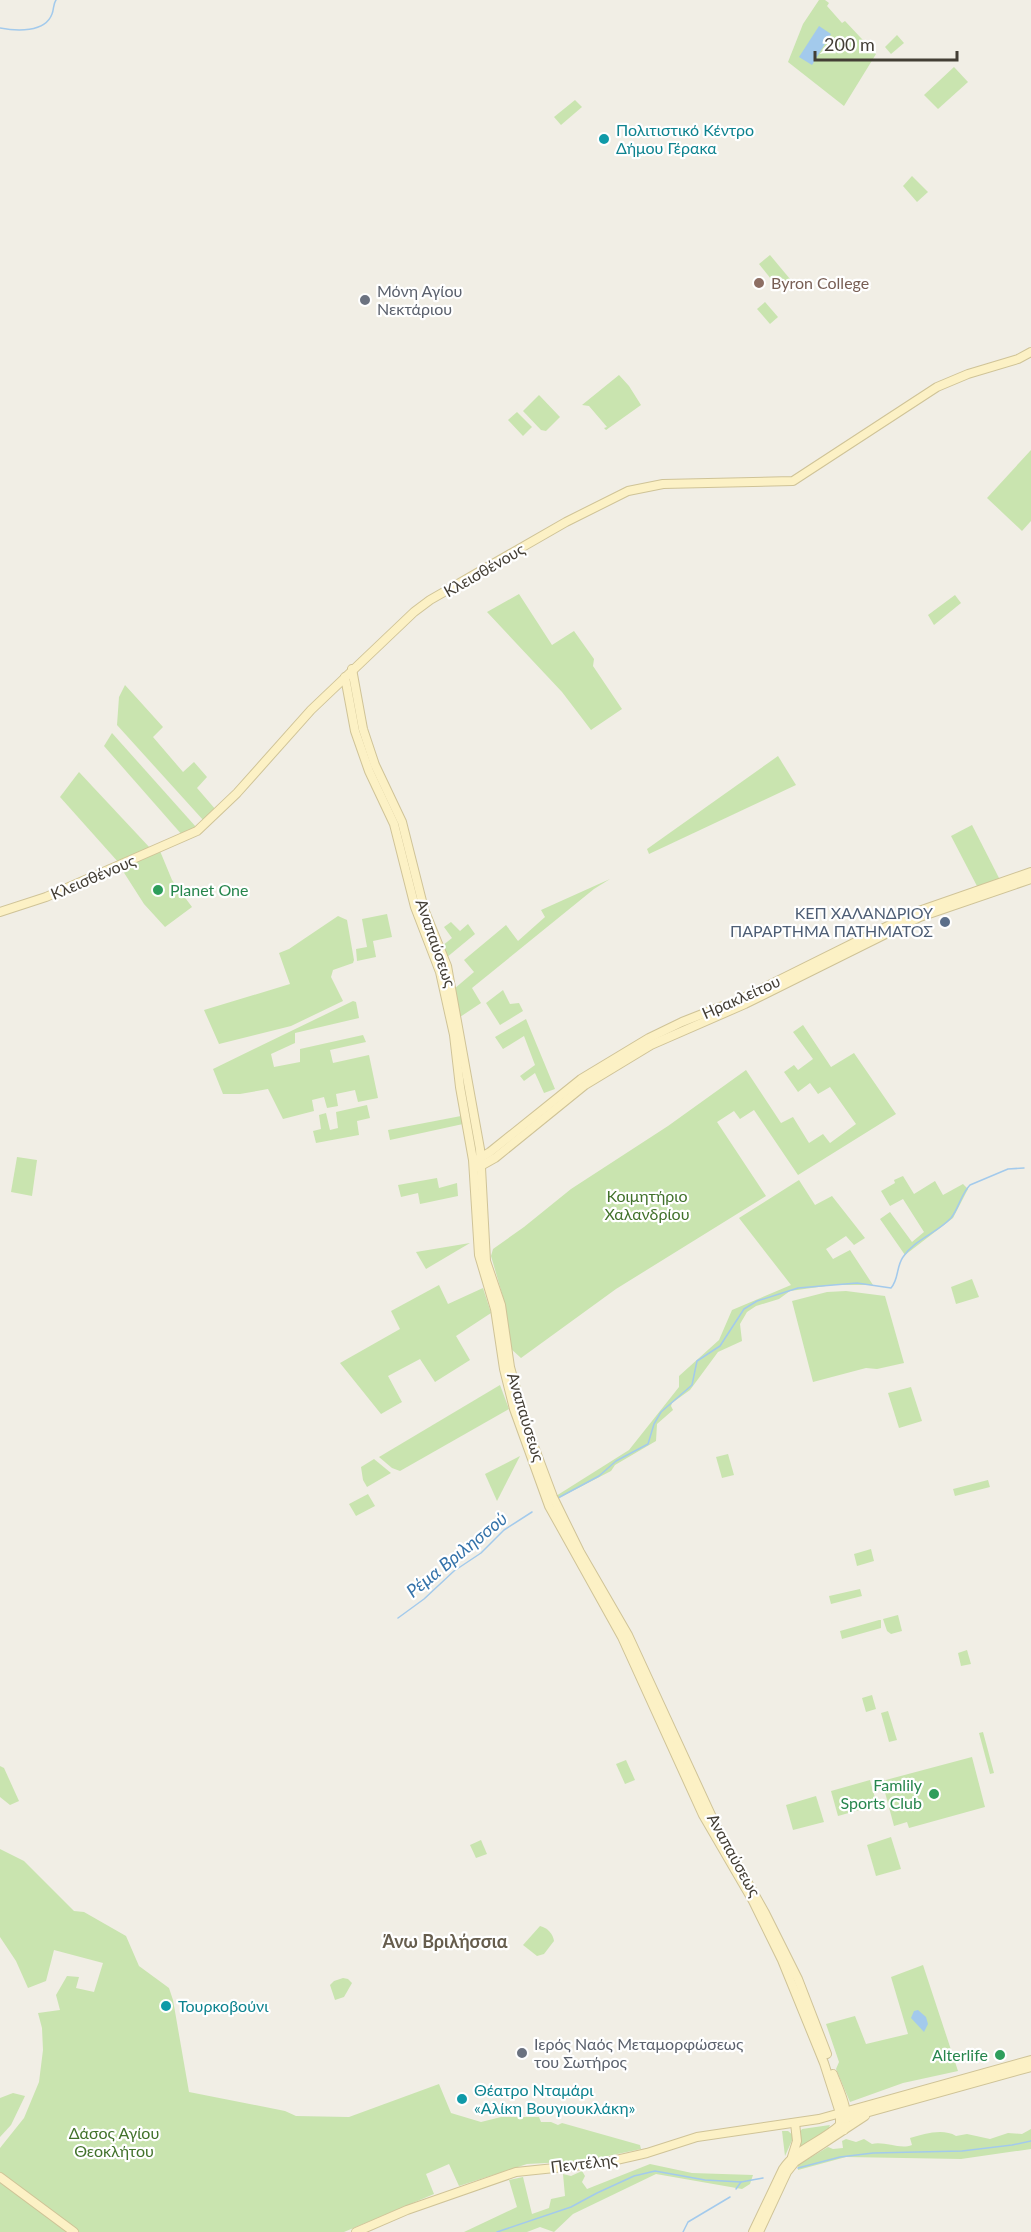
<svg xmlns="http://www.w3.org/2000/svg" width="1031" height="2232" viewBox="0 0 1031 2232" font-family="Lato,sans-serif">
  <style>
    .green { fill: #c9e4af }
    .water { fill: #a3caec }
    .lines { fill: none; stroke-linecap: round; stroke-linejoin: round }
    .stream { stroke: #a3caec; stroke-width: 1.5 }
    .secondary-casing { stroke: #cfc397; stroke-width: 10 }
    .secondary { stroke: #fcf1c5; stroke-width: 8 }
    .culture-dot { fill: #0f9aa8; stroke: #fff; stroke-width: 2 }
    .education-dot { fill: #8d6e63; stroke: #fff; stroke-width: 2 }
    .worship-dot { fill: #6b7280; stroke: #fff; stroke-width: 2 }
    .leisure-dot { fill: #2e9e5b; stroke: #fff; stroke-width: 2 }
    .service-dot { fill: #5c6f8a; stroke: #fff; stroke-width: 2 }
    .labels { text-anchor: middle; stroke-width: 4.5; stroke-linejoin: round; paint-order: stroke }
    .culture-label { font-size: 16px; fill: #0d838f; stroke: #fff; text-anchor: start }
    .education-label { font-size: 16px; fill: #785e54; stroke: #fff; text-anchor: start }
    .worship-label { font-size: 16px; fill: #5b616d; stroke: #fff; text-anchor: start }
    .street-label { font-size: 16px; fill: #433e35; stroke: #fff }
    .leisure-label { font-size: 16px; fill: #27864d; stroke: #fff; text-anchor: end }
    .service-label { font-size: 16px; fill: #4e5e75; stroke: #fff; text-anchor: end }
    .park-label { font-size: 16px; fill: #42722b; stroke: #fff }
    .water-label { font-size: 18px; font-style: italic; fill: #3472a9; stroke: #fff }
    .neighbourhood-label { font-size: 18px; font-weight: bold; fill: #665d4d; stroke: #fff }
  </style>
  <rect width="100%" height="100%" fill="#f1eee5"/>
  <!-- green -->
  <g class="green">
    <path d="M819,0H825L829,3L827,6L842,23L845,21L876,54L844,106L788,62L803,24Z"/>
    <path d="M897,35L904,43L891,54L885,47Z"/>
    <path d="M954,67L968,82L938,109L924,95Z"/>
    <path d="M575,100L582,107L561,125L554,117Z"/>
    <path d="M912,176L928,192L917,202L903,186Z"/>
    <path d="M770,255L790,279L779,289L759,264Z"/>
    <path d="M765,302L778,317L770,324L757,309Z"/>
    <path d="M619,375L629,386L641,405L606,430L604,428L607,427L589,406L582,405Z"/>
    <path d="M539,395L560,417L546,431L541,430L523,411Z"/>
    <path d="M517,412L532,427L523,436L508,420Z"/>
    <path d="M1031,450V521L1022,531L987,498Z"/>
    <path d="M519,594L552,645L574,631L594,659L593,666L622,709L591,730L562,692L487,612Z"/>
    <path d="M955,595L961,603L934,625L928,615Z"/>
    <path d="M125,685L163,727L153,737L183,772L194,762L207,777L197,788L216,810L204,821L117,725L119,697Z"/>
    <path d="M112,733L196,827L183,836L104,746Z"/>
    <path d="M778,756L796,785L649,854L647,849Z"/>
    <path d="M79,772L151,849L119,863L60,797Z"/>
    <path d="M972,825L1000,880L978,888L951,836Z"/>
    <path d="M160,851L172,880L192,907L165,927L144,904L121,868Z"/>
    <path d="M610,879L594,889L472,988L481,1003L460,1017L454,989L474,972L464,960L506,925L518,941L545,917L541,910Z"/>
    <path d="M387,914L392,937L373,941L376,957L357,961L356,949L367,947L362,919Z"/>
    <path d="M338,916L347,920L354,960L353,963L333,970L331,977L343,1001L291,1026L219,1044L204,1010L290,984L279,953L289,949Z"/>
    <path d="M451,922L460,931L468,924L475,934L446,958L442,946L452,938L444,927Z"/>
    <path d="M503,990L510,1004L519,1003L523,1011L500,1025L486,1003Z"/>
    <path d="M353,1001L356,1002L359,1018L295,1033V1043L271,1054L274,1067L300,1062V1049L363,1035L366,1042L330,1050L333,1063L369,1055L378,1098L358,1102L355,1090L336,1094L338,1106L327,1108L324,1097L312,1100L314,1111L283,1119L268,1089L240,1094H223L213,1069Z"/>
    <path d="M526,1019L555,1089L544,1093L535,1073L524,1081L520,1076L535,1065L524,1036L503,1049L495,1037Z"/>
    <path d="M803,1025L831,1067L854,1053L896,1114L798,1175L754,1110L740,1119L734,1111L717,1122L766,1196L616,1289L521,1358L509,1347L505,1304L491,1256L493,1249L524,1227L571,1189L668,1126L746,1070L781,1123L793,1117L809,1143L823,1134L830,1143L856,1124L830,1087L818,1094L810,1083L798,1092L784,1072L794,1065L798,1070L813,1059L793,1032Z"/>
    <path d="M367,1105L370,1118L357,1121L359,1135L316,1143L313,1131L321,1129L319,1115L326,1113L330,1130L338,1128L336,1112Z"/>
    <path d="M461,1116L463,1124L390,1140L388,1130Z"/>
    <path d="M17,1157L37,1160L32,1196L11,1192Z"/>
    <path d="M903,1176L914,1194L935,1181L943,1195L963,1184L968,1189L953,1218L905,1255L880,1219L890,1212L912,1242L924,1232L903,1199L890,1206L881,1191L895,1183L894,1180Z"/>
    <path d="M437,1178L439,1188L457,1183L458,1196L420,1204L418,1193L401,1197L398,1185Z"/>
    <path d="M799,1180L815,1205L832,1196L865,1238L854,1245L846,1236L826,1249L833,1259L850,1250L873,1285H833L790,1291L779,1299L756,1306L747,1312L740,1324L742,1341L718,1352L690,1390L672,1403L671,1406L673,1410L657,1424L656,1441L615,1465L611,1471L557,1499L556,1496L629,1450L679,1387V1376L719,1340L732,1310L791,1285L739,1218Z"/>
    <path d="M470,1243L426,1269L416,1252Z"/>
    <path d="M972,1279L979,1297L956,1304L951,1287Z"/>
    <path d="M439,1285L448,1304L483,1288L491,1313L456,1336L470,1360L435,1382L420,1359L388,1376L402,1402L381,1414L340,1363L400,1329L391,1311Z"/>
    <path d="M846,1291L885,1296L904,1363L877,1369L866,1368L813,1382L792,1301L827,1292Z"/>
    <path d="M500,1385L509,1409L400,1471L392,1468L379,1457Z"/>
    <path d="M911,1387L922,1421L899,1428L888,1393Z"/>
    <path d="M728,1454L734,1475L722,1478L716,1457Z"/>
    <path d="M520,1456L497,1501L485,1474Z"/>
    <path d="M374,1459L391,1473L367,1487L363,1480L361,1467Z"/>
    <path d="M988,1480L990,1487L955,1496L953,1489Z"/>
    <path d="M368,1494L375,1506L356,1516L349,1504Z"/>
    <path d="M871,1549L874,1561L857,1566L854,1554Z"/>
    <path d="M860,1589L862,1596L831,1604L829,1596Z"/>
    <path d="M898,1615L902,1631L891,1634L887,1631L883,1619Z"/>
    <path d="M879,1620H881V1628L842,1639L840,1631Z"/>
    <path d="M967,1650L971,1664L961,1666L958,1653Z"/>
    <path d="M872,1695L876,1709L866,1712L862,1698Z"/>
    <path d="M888,1711L897,1740L889,1742L881,1713Z"/>
    <path d="M983,1732L994,1773L990,1774L979,1733Z"/>
    <path d="M972,1757L985,1807L909,1828L907,1822L894,1826L882,1781Z"/>
    <path d="M626,1760L635,1780L625,1784L616,1764Z"/>
    <path d="M0,1766L4,1768L19,1801L10,1805L0,1797Z"/>
    <path d="M870,1780L877,1805L838,1816L831,1791Z"/>
    <path d="M816,1796L824,1822L793,1830L786,1805Z"/>
    <path d="M891,1837L901,1869L876,1876L867,1845Z"/>
    <path d="M481,1840L487,1854L476,1858L470,1845Z"/>
    <path d="M0,1849L24,1861L74,1911L84,1912L126,1936L139,1966L169,1988L173,2000L189,2092L285,2111L296,2116L349,2117L439,2084L451,2113L481,2122L501,2117H539L541,2122H551L558,2125L562,2123L640,2145L641,2149L584,2161L527,2164L459,2186L449,2164L426,2174L434,2194L344,2232H0V2148L24,2118L39,2082L43,2050L42,2028L38,2013L60,2010L56,1995L67,1976L79,1977L76,1988L94,1992L103,1963L54,1950L46,1981L28,1988L16,1961L0,1937Z"/>
    <path d="M540,1926C548,1928 553,1934 554,1941L544,1954L537,1956L523,1945Z"/>
    <path d="M923,1965L958,2071L903,2083L850,2102L836,2069L839,2062L826,2024L855,2016L866,2044L908,2034L891,1977Z"/>
    <path d="M343,1978L348,1979L352,1983L344,1997L335,2000L330,1985L334,1981Z"/>
    <path d="M13,2093L25,2096L11,2125L0,2137V2098Z"/>
    <path d="M830,2125L828,2130L800,2147V2132L802,2129Z"/>
    <path d="M1031,2129V2149L961,2159L846,2157L798,2170V2165L828,2147L833,2149L843,2148L842,2141L846,2139L856,2142L864,2139L872,2144C885,2141 900,2150 912,2145L910,2138C924,2134 943,2128 956,2136L967,2134L990,2139L1008,2133L1022,2134Z"/>
    <path d="M782,2131H788L794,2136L785,2156Z"/>
    <path d="M650,2164L692,2173L753,2175L750,2184L742,2189L656,2174L573,2214L554,2232L540,2227L527,2232H464L517,2207L509,2180L523,2177L532,2214L549,2208L551,2199L565,2196L563,2174L571,2176L582,2171L585,2176L582,2182L587,2189Z"/>
  </g>
  <!-- water -->
  <g class="water">
    <path d="M819,26L831,34L812,65L799,57Z"/>
    <path d="M918,2010L926,2017L928,2024L924,2032L911,2018L914,2011Z"/>
  </g>
  <g class="lines">
    <!-- stream -->
    <g class="stream">
      <path d="M0,28C16,31 45,33 52,14C54,9 53,4 56,0"/>
      <path d="M558,1498L599,1476L616,1461L648,1444L654,1424L661,1412L692,1385L697,1361L720,1346L744,1309L757,1301L798,1288L857,1283L891,1288C899,1279 896,1267 903,1257C914,1240 937,1233 951,1218C959,1208 961,1194 970,1185L1008,1169L1024,1168"/>
      <path d="M398,1618L424,1599L454,1571L481,1553L504,1530L532,1512"/>
      <path d="M798,2168L840,2157L873,2153L962,2151L1012,2145L1031,2141"/>
      <path d="M736,2189L741,2182"/>
      <path d="M497,2232L571,2207L597,2193L634,2176L655,2171L705,2180L741,2182L763,2178"/>
      <path d="M683,2232L688,2222L730,2197"/>
    </g>
    <!-- secondary casing -->
    <g class="secondary-casing">
      <g id="secondary">
        <path d="M352,669L363,729L375,765L402,822L424,909L447,966L480,1149L486,1261L501,1305L510,1367L526,1425L553,1497L580,1552L628,1635L717,1828L765,1913L798,1979L827,2054"/>
        <path d="M345,677L355,731L369,771L394,824L415,907L440,972L454,1035L460,1087L473,1160L479,1255L495,1309L504,1369L514,1409L549,1506L622,1637L703,1815L753,1901L782,1960L824,2063L840,2113V2125C822,2142 797,2148 783,2169L753,2232"/>
        <path d="M0,912L46,897L197,831L237,793L311,710L414,612L430,600L566,522L628,491L663,484L793,481L937,387L968,374L1018,359L1031,352"/>
        <path d="M478,1159L490,1152L581,1079L649,1038L682,1022L743,998L916,912L1031,872"/>
        <path d="M479,1167L495,1158L585,1085L651,1045L745,1004L920,917L1031,879"/>
        <path d="M833,2074C839,2090 851,2112 844,2130"/>
        <path d="M844,2119L1031,2067"/>
        <path d="M792,2157L797,2141L795,2123"/>
        <path d="M0,2177L74,2232"/>
        <path d="M356,2232L407,2210L516,2172L603,2163L647,2153L697,2137L819,2119L1031,2060"/>
        <path d="M759,2232L787,2172L795,2162L865,2116"/>
      </g>
    </g>
    <!-- secondary -->
    <use href="#secondary" class="secondary"/>
  </g>
  <!-- markers -->
  <g class="culture-dot">
    <circle cx="604" cy="139" r="6"/>
    <circle cx="166" cy="2006" r="6"/>
    <circle cx="462" cy="2099" r="6"/>
  </g>
  <circle class="education-dot" cx="759" cy="283" r="6"/>
  <g class="worship-dot">
    <circle cx="365" cy="300" r="6"/>
    <circle cx="522" cy="2053" r="6"/>
  </g>
  <g class="leisure-dot">
    <circle cx="158" cy="890" r="6"/>
    <circle cx="934" cy="1794" r="6"/>
    <circle cx="1000" cy="2055" r="6"/>
  </g>
  <circle class="service-dot" cx="945" cy="922" r="6"/>
  <g class="labels">
    <!-- culture labels -->
    <g class="culture-label">
      <text x="616" y="136">Πολιτιστικό Κέντρο<tspan x="616" dy="18">Δήμου Γέρακα</tspan></text>
      <text x="178" y="2012">Τουρκοβούνι</text>
      <text x="474" y="2096">Θέατρο Νταμάρι<tspan x="474" dy="18">«Αλίκη Βουγιουκλάκη»</tspan></text>
    </g>
    <!-- education labels -->
    <g class="education-label">
      <text x="771" y="289">Byron College</text>
    </g>
    <!-- worship labels -->
    <g class="worship-label">
      <text x="377" y="297">Μόνη Αγίου<tspan x="377" dy="18">Νεκτάριου</tspan></text>
      <text x="534" y="2050">Ιερός Ναός Μεταμορφώσεως<tspan x="534" dy="18">του Σωτήρος</tspan></text>
    </g>
    <!-- street labels -->
    <g class="street-label">
      <text transform="translate(484 570) rotate(-30)" y="6">Κλεισθένους</text>
      <text transform="translate(93 877) rotate(-23)" y="6">Κλεισθένους</text>
      <text transform="translate(436 943) rotate(71)" y="6">Αναπαύσεως</text>
      <text transform="translate(741 997) rotate(-24)" y="6">Ηρακλείτου</text>
      <text transform="translate(526 1417) rotate(73)" y="6">Αναπαύσεως</text>
      <text transform="translate(734 1855) rotate(61)" y="6">Αναπαύσεως</text>
      <text transform="translate(584 2163) rotate(-7)" y="6">Πεντέλης</text>
    </g>
    <!-- leisure labels -->
    <g class="leisure-label">
      <text x="170" y="896" text-anchor="start">Planet One</text>
      <text x="922" y="1791">Famlily<tspan x="922" dy="18">Sports Club</tspan></text>
      <text x="988" y="2061">Alterlife</text>
    </g>
    <!-- service labels -->
    <g class="service-label">
      <text x="933" y="919">ΚΕΠ ΧΑΛΑΝΔΡΙΟΥ<tspan x="933" dy="18">ΠΑΡΑΡΤΗΜΑ ΠΑΤΗΜΑΤΟΣ</tspan></text>
    </g>
    <!-- park labels -->
    <g class="park-label">
      <text x="647" y="1202">Κοιμητήριο<tspan x="647" dy="18">Χαλανδρίου</tspan></text>
      <text x="114" y="2139">Δάσος Αγίου<tspan x="114" dy="18">Θεοκλήτου</tspan></text>
    </g>
    <!-- water labels -->
    <g class="water-label">
      <text transform="translate(457 1555) rotate(-39)" y="6">Ρέμα Βριλησσού</text>
    </g>
    <!-- neighbourhood labels -->
    <g class="neighbourhood-label">
      <text x="445" y="1948">Άνω Βριλήσσια</text>
    </g>
  </g>
  <!-- scale -->
  <path d="M815 51v9h142v-9" fill="none" stroke="#433e35" stroke-width="3"/>
  <text x="824" y="51" font-size="18" fill="#433e35" stroke="#ffffff" stroke-width="4.5" paint-order="stroke">200 m</text>
</svg>
